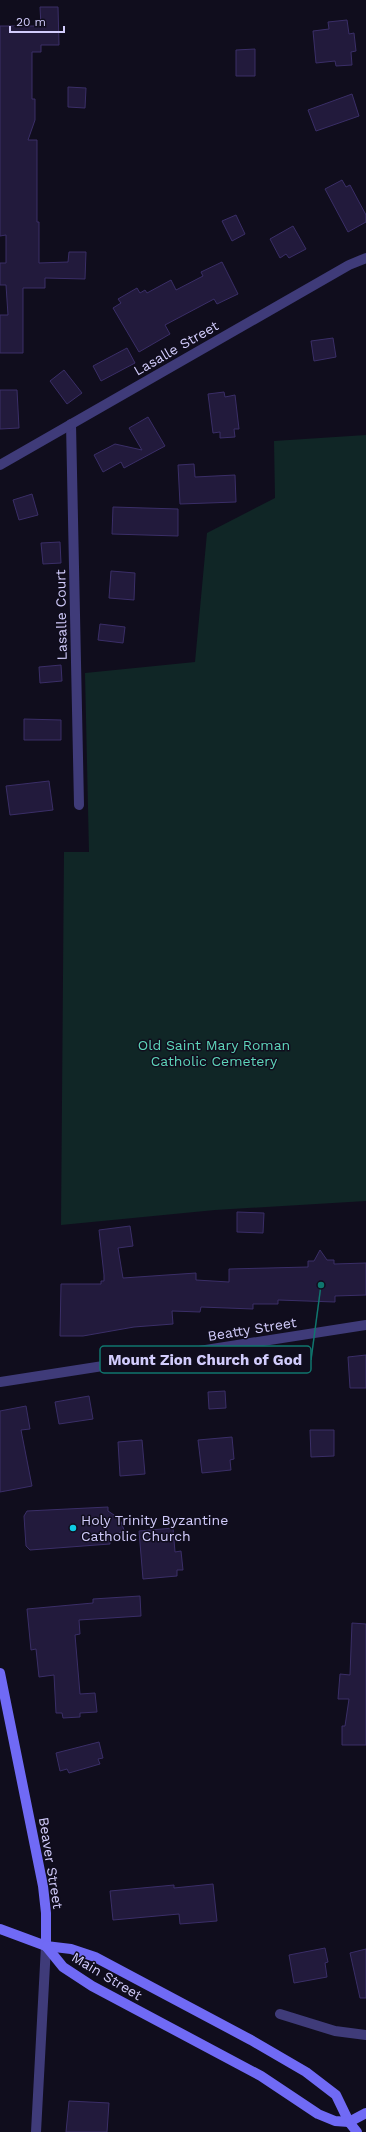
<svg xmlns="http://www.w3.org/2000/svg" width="366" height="2132" viewBox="0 0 366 2132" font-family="'Work Sans',sans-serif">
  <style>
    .green { fill: #102626 }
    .building { fill: #221a3c; stroke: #3a2e67 }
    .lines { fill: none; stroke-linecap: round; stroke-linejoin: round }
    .street { stroke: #3f3b79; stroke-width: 10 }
    .secondary { stroke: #706af5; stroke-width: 10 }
    .poi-dot { fill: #0fcbe4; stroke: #100d1d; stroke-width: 1.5 }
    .labels { text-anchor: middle; stroke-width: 3; stroke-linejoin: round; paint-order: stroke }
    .street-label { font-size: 14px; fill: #d2ccfc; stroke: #100d1d }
    .park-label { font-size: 14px; fill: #5ed6ba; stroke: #100d1d }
    .poi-label { font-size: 14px; fill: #d2ccfc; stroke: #100d1d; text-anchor: start }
    .leader { fill: none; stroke: #0f766e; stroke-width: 1.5 }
    .callout-dot { fill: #0f766e; stroke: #100d1d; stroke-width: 1.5 }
    .callout { fill: #100d1d; stroke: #0f766e; stroke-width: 1.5 }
    .callout-label { font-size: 15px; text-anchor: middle; font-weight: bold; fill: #d2ccfc }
  </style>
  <rect width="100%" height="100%" fill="#100d1d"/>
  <!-- green -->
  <path class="green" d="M366,435V1201L215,1210L61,1225L64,852H89L85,673L195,662L207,533L275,498L274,441Z"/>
  <!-- building -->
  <g class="building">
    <path d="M40,7H58L59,45H41V52H32V99H35V120L28,140H37V222H39V263L68,262L69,252H86L85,279L45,278V288H23V353H0V315H8L6,285H0V263H6V235L0,236V26H41Z"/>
    <path d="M347,20L349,34L354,33L356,51L351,52L352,65L336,66L335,61L316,63L313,31L329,29L328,22Z"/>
    <path d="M255,49V76H236V50Z"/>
    <path d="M68,87L86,88L85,108L68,107Z"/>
    <path d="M352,94L359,116L316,131L308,110Z"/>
    <path d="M342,180L346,187L350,185L366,215V222L348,232L325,189Z"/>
    <path d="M236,215L245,234L232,241L222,221Z"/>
    <path d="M293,226L306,249L289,258L286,254L280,258L270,239Z"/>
    <path d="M222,262L238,294L217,304L214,299L165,325L170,334L139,352L113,308L121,303L118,299L137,288L140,293L145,290L147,293L171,280L176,290L203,276L201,272Z"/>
    <path d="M333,338L336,357L314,361L311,341Z"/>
    <path d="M127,348L135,363L101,381L93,366Z"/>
    <path d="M64,370L82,393L67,404L50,381Z"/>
    <path d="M0,390H17L19,428L0,429Z"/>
    <path d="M224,392L225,397L235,395L239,429H234L235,437L220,438V432L213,433L208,394Z"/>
    <path d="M148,417L165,446L124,468L121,462L103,472L94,455L115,444L142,450L129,428Z"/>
    <path d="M194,464L195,477L235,475L236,502L180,504L178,465Z"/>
    <path d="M32,494L38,515L19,520L13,500Z"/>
    <path d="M113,507L178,509V536L112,534Z"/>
    <path d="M60,542L61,563L43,564L41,543Z"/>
    <path d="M111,571L135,573L134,600L109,598Z"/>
    <path d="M100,624L125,627L123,643L98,640Z"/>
    <path d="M61,665L62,681L40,683L39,667Z"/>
    <path d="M24,719L61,720V740H24Z"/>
    <path d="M49,781L53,810L10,815L6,786Z"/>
    <path d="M237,1212L264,1213L263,1233L237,1232Z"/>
    <path d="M130,1226L133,1246L118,1248L123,1278L196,1273V1280L229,1282V1269L308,1267V1261H314L320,1250L327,1260H334V1264L366,1263V1295L335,1296V1302L278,1300V1304H253V1309L201,1307L200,1312L172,1311L173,1324L134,1327L83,1336H60L61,1284H101V1281H104V1275L99,1230Z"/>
    <path d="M366,1355V1388H350L348,1357Z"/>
    <path d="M225,1391L226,1408L209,1409L208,1392Z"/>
    <path d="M89,1396L93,1419L59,1424L55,1402Z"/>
    <path d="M26,1406L30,1429L21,1430L32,1486L0,1492V1411Z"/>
    <path d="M310,1430H334V1456L311,1457Z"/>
    <path d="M232,1437L234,1459L230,1460L231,1470L202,1473L198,1440Z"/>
    <path d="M142,1440L145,1474L120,1476L118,1442Z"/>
    <path d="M108,1507V1511L120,1519L124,1530L110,1539V1544L30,1550L26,1546L24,1516L27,1511Z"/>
    <path d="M173,1528L175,1552L181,1551L183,1570H177V1576L143,1579L139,1531Z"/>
    <path d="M140,1596L141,1616L79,1620L80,1634L75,1635L80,1694L95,1693L97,1712L80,1713V1717L63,1718L62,1713H56L54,1675L39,1677L36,1649L31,1650L27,1609L93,1603V1599Z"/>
    <path d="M352,1623L366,1624V1745H342V1726H345L349,1699H338L340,1674L350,1675Z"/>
    <path d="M99,1742L103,1758L98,1759L100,1764L69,1773L67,1769L60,1771L56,1753Z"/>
    <path d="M213,1884L217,1921L180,1924L179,1914L113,1920L110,1891L174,1885V1888Z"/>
    <path d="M325,1948L328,1962L325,1963L327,1977L294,1983L289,1955Z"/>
    <path d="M366,1949V1998H360L350,1953Z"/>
    <path d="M69,2101L109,2103L107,2132H66Z"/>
  </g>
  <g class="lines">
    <!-- street -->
    <g class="street">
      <path d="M71,424L79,805"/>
      <path d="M0,465L349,265L366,258"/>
      <path d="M0,1382L366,1325"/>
      <path d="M280,2014L335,2031L366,2035"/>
      <path d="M36,2132L46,1946"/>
    </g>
    <!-- secondary -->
    <g class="secondary">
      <path d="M0,1673L43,1886L46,1913V1946"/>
      <path d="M0,1929L46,1946L71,1949L95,1957L251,2040L306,2072L336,2095L349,2122L357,2132"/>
      <path d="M46,1946L63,1967L92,1986L261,2076L318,2114L335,2121L349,2122"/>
      <path d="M349,2122L366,2113"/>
    </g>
  </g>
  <!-- markers -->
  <circle class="poi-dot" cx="73" cy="1528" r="4"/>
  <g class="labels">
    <!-- street labels -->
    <g class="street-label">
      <text transform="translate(176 348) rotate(-30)" y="5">Lasalle Street</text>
      <text transform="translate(61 615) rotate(-91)" y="5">Lasalle Court</text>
      <text transform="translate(252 1329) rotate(-9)" y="5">Beatty Street</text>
      <text transform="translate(51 1863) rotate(81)" y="5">Beaver Street</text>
      <text transform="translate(107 1976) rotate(31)" y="5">Main Street</text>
    </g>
    <!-- park labels -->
    <g class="park-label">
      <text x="214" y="1050">Old Saint Mary Roman<tspan x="214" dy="16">Catholic Cemetery</tspan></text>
    </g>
    <!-- poi labels -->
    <g class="poi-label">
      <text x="81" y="1525">Holy Trinity Byzantine<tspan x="81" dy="16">Catholic Church</tspan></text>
    </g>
  </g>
  <!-- callouts -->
  <path class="leader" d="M321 1285L311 1360"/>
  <circle class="callout-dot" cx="321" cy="1285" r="4"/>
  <rect class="callout" x="100" y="1346" width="211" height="27" rx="4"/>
  <g class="callout-label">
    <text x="205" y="1365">Mount Zion Church of God</text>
  </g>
  <!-- scale -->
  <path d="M10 26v6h54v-6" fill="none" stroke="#d2ccfc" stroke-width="2"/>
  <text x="16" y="26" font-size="12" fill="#d2ccfc" stroke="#100d1d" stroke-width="3" paint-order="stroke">20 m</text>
</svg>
